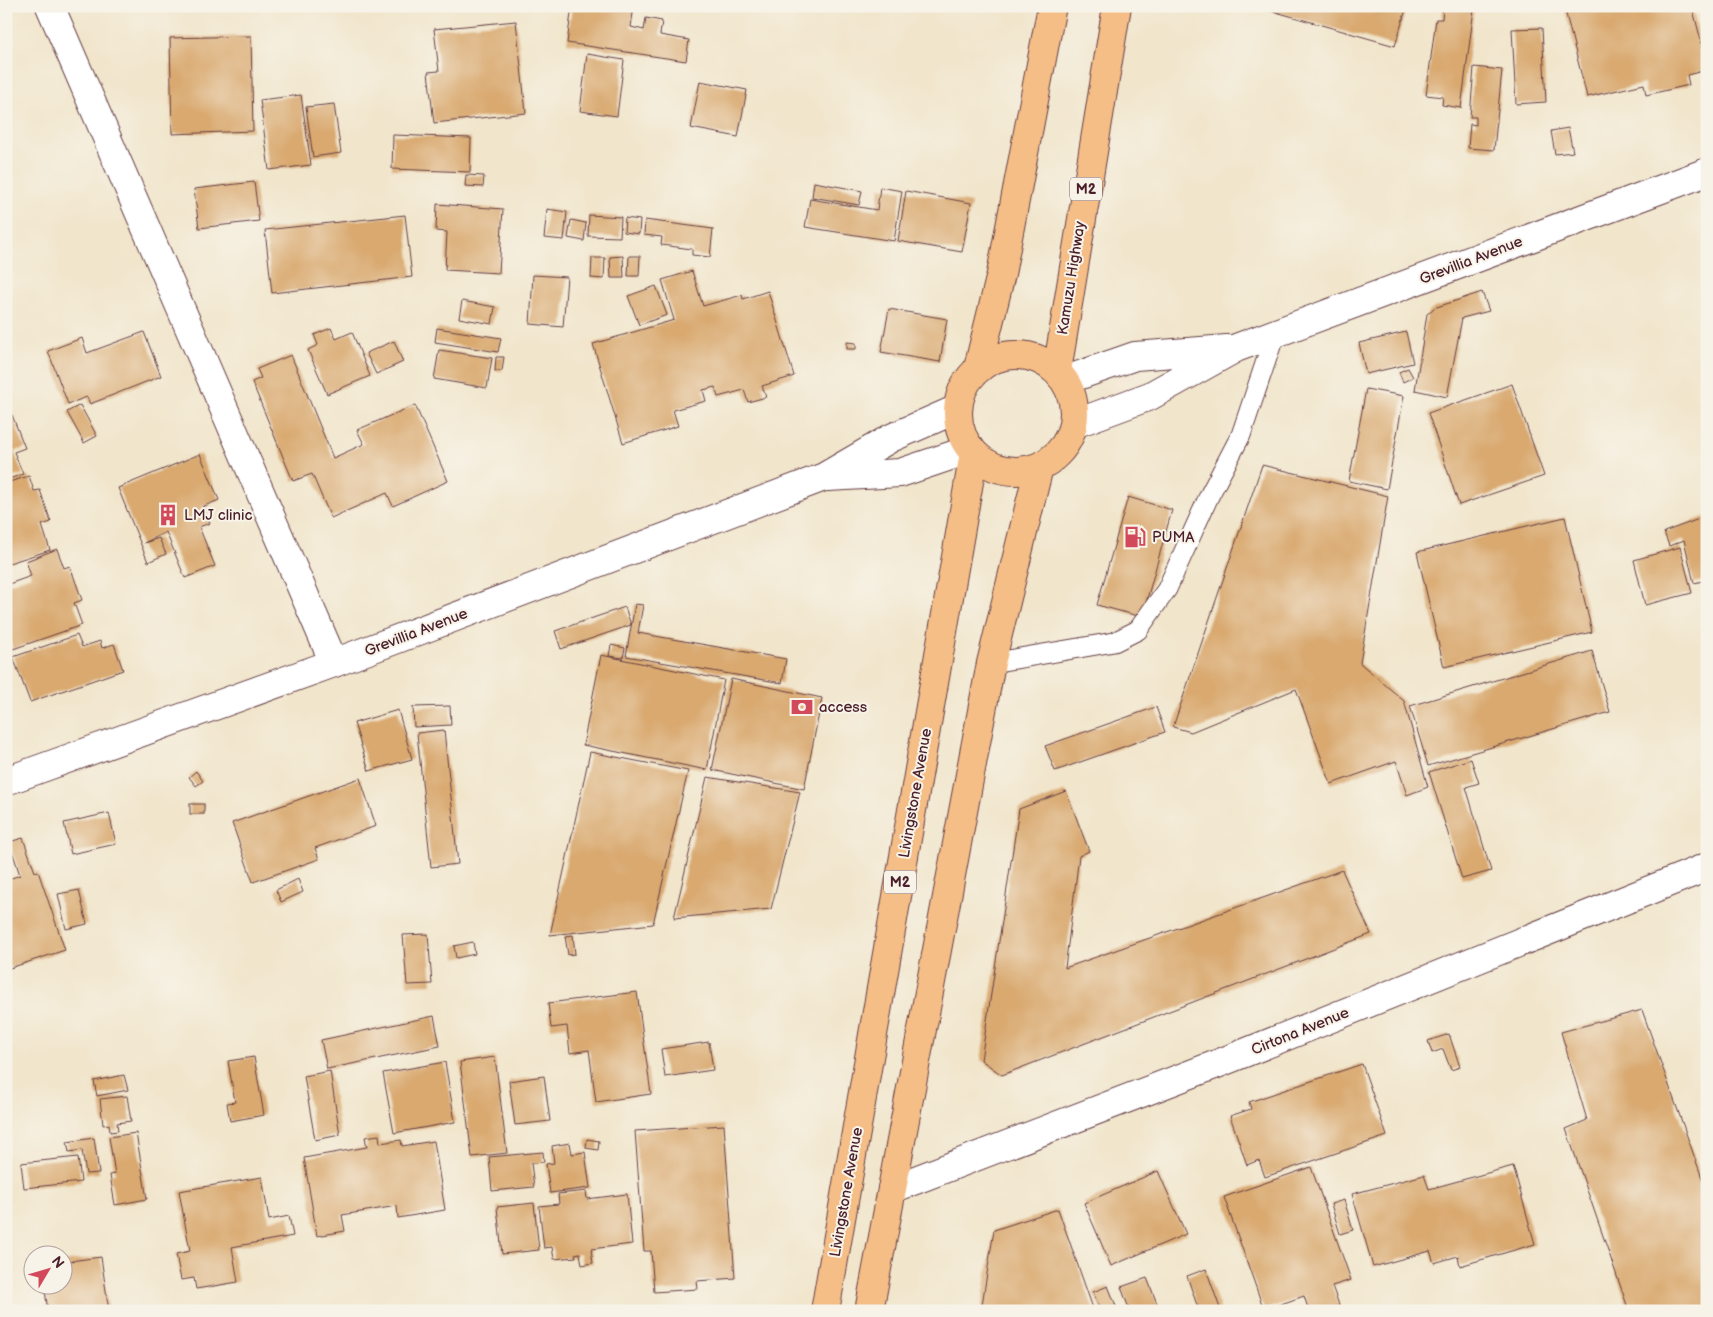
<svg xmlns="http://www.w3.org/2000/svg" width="1713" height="1317" viewBox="0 0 1713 1317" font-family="'Balsamiq Sans',sans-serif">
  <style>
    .building { fill: #d9a96f }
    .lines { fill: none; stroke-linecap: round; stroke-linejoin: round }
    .service-casing { stroke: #633d43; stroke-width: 21 }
    .minor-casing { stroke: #633d43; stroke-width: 30 }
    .trunk-casing { stroke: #633d43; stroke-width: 30 }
    .service { stroke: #fff; stroke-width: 19 }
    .minor { stroke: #fff; stroke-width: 28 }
    .trunk { stroke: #f6be87; stroke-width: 28 }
    .labels { text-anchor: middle; stroke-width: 4; stroke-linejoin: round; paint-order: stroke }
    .shield { fill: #f7f3e8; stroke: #7e5f64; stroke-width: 1 }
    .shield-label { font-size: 14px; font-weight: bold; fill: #4a1f2b }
    .street-label { font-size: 15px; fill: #4a1f2b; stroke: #f7f3e8 }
    .poi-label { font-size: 15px; fill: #4a1f2b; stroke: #f7f3e8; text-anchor: start }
  </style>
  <rect width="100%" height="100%" fill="#f7f3e8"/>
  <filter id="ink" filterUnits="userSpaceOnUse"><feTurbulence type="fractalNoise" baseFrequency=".02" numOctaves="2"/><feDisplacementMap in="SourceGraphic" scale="10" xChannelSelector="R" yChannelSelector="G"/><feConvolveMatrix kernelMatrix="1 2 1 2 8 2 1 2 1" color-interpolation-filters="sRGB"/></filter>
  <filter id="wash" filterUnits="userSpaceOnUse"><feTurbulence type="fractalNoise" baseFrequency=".0096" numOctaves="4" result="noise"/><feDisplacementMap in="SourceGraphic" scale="20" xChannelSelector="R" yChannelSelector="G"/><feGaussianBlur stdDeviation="1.12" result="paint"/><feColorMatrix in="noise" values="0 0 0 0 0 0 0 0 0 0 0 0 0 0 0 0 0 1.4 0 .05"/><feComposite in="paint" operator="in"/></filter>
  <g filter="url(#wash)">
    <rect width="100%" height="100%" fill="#f1e5cb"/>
    <g id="blocks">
      <!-- building -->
      <g class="building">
        <path d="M572,6H634L631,27L644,30L646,18L662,21L660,35L689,40L686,61L567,43Z"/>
        <path d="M1270,6H1407L1395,46L1269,10Z"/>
        <path d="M1443,6L1474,9L1461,108L1442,105L1443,97L1426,95L1436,19H1442Z"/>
        <path d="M1564,6H1605L1606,10L1622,6H1692L1707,64V70L1687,75L1689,85L1646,95L1644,84L1587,97Z"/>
        <path d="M516,21L526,113L434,123L428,72L439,71L434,29Z"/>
        <path d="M1542,28L1546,102L1516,104L1512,29Z"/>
        <path d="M251,36L253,131L172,134L170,38Z"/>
        <path d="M587,54L624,60L617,116L580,111Z"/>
        <path d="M1474,67L1502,70L1494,150L1468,148L1470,124L1476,125V117H1470Z"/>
        <path d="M700,81L747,90L738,137L691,128Z"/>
        <path d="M301,95L311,165L269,170L260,100Z"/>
        <path d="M334,104L341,153L313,157L306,107Z"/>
        <path d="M1568,128L1573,152L1555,154L1551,131Z"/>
        <path d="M393,135L471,138L470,172L392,169Z"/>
        <path d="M466,175L484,176L483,187L465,186Z"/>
        <path d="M254,182L259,221L199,228L194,189Z"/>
        <path d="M814,182L862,191L859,205L812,197Z"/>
        <path d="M880,187L902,191L894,241L805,227L810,199L877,210Z"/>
        <path d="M906,191L971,203L962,252L898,241Z"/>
        <path d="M437,204L503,209L499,273L445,270L447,232L436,231Z"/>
        <path d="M547,209L567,212L564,240L544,238Z"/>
        <path d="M405,215L412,277L272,293L265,230Z"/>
        <path d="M589,215L621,217L620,237L588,236Z"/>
        <path d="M625,218L640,220L639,234L624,232Z"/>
        <path d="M571,220L586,223L584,241L568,238Z"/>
        <path d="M645,220L713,229L710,257L692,255V249L661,245L662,237L644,235Z"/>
        <path d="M623,256L624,278H611L610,257Z"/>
        <path d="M629,256H640L639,276H628Z"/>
        <path d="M592,258H605L604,279L591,278Z"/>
        <path d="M692,271L703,306L742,295L743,299L768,291L794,376L762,386L766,397L748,402L744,390L718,397L715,387L703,390L706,401L673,410L678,426L623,443L593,344L674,320L662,280Z"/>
        <path d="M533,275L567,277L563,327L530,324Z"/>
        <path d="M656,286L667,315L639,325L628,296Z"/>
        <path d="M1482,292L1489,311L1462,318L1447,397L1415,390L1427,314L1434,308Z"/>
        <path d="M462,301L495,307L492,324L459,318Z"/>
        <path d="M889,309L947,319L940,362L881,352Z"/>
        <path d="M331,328L336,339L352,332L370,376L327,394L308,350L318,345L314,335Z"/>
        <path d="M437,328L501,338L498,352L435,342Z"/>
        <path d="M144,332L161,376L90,404L87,397L68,404L48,351L82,338L87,353Z"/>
        <path d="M1406,332L1413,363L1366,374L1359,343Z"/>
        <path d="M394,341L403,362L376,374L366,353Z"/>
        <path d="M847,342L856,343V349H847Z"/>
        <path d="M439,350L492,358L487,388L434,379Z"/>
        <path d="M291,355L333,458L364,444L357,430L415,405L448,481L393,506L387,493L331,518L312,474L293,481L252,382L261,378L257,369Z"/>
        <path d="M496,357H504L502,371H495Z"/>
        <path d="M1408,368L1413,377L1403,382L1399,372Z"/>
        <path d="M6,370L11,380L6,382Z"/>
        <path d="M1512,384L1544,476L1459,505L1428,413Z"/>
        <path d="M1366,389L1404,396L1387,489L1349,481Z"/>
        <path d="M80,405L97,436L84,443L67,412Z"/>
        <path d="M6,413L8,417L12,415L25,448L14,452L23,474L6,480Z"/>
        <path d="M200,454L219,500L202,507L210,523L199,527L215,566L185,578L166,532L144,543L159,538L166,554L148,562L118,488Z"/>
        <path d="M1262,465L1388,496L1360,663L1404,701L1428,787L1407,795L1396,761L1331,784L1296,689L1191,732L1173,727Z"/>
        <path d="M29,476L34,491L40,490L51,522L42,525L50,550L6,564V483Z"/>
        <path d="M1128,497L1172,510L1142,617L1097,605Z"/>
        <path d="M1707,516V580L1694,583L1684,540L1669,546L1664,532Z"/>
        <path d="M1565,517L1592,632L1444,667L1417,552Z"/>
        <path d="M1680,547L1692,593L1645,605L1634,560Z"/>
        <path d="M57,549L64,568L70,566L82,600L74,603L82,625L13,649L6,630V585L31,576L26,561Z"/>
        <path d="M635,604L643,605L638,633L786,659L782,683L626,656Z"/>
        <path d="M625,607L631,625L561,649L555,631Z"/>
        <path d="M77,635L82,647L100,641L102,648L114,644L123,670L30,702L13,657Z"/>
        <path d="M611,645L625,648L623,658L609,656Z"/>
        <path d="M1592,651L1610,712L1428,766L1410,706Z"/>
        <path d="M601,655L724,680L707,770L583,745Z"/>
        <path d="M731,679L822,698L804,789L712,770Z"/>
        <path d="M450,706L451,725L414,727L413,707Z"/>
        <path d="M1156,707L1165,732L1055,771L1045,746Z"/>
        <path d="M398,710L412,759L369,771L354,723Z"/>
        <path d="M444,730L458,864L431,867L417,733Z"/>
        <path d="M590,752L688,771L653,924L550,935Z"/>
        <path d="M1471,759L1479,783L1466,787L1491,871L1462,879L1429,772Z"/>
        <path d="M196,771L203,781L196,786L189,777Z"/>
        <path d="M707,777L800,792L771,909L674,918Z"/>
        <path d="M360,778L376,826L315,848L319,859L253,882L232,823Z"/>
        <path d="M1066,791L1089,851L1079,856L1065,968L1342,870L1371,934L1002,1075L981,1060L1019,809Z"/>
        <rect x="190" y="804" width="14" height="10"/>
        <path d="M109,813L116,844L71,854L64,823Z"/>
        <path d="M23,838L35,872L38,871L65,950L7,969L6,880L20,875L9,842Z"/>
        <path d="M298,879L303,892L281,902L276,890Z"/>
        <path d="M79,890L87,924L66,929L58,894Z"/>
        <path d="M428,934L432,984L407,985L403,935Z"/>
        <path d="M573,935L575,954L568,955L565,936Z"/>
        <path d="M473,942L475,954L456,958L454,946Z"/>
        <path d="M637,992L651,1094L596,1102L589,1050L570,1053L567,1026L551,1028L548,1003Z"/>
        <path d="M1642,1010L1707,1192V1311H1629L1566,1129L1587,1120L1561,1032Z"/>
        <path d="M434,1016L440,1046L327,1069L321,1040Z"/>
        <path d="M1449,1034L1460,1067L1451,1070L1443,1049L1432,1053L1428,1041Z"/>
        <path d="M709,1042L713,1070L665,1077L661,1049Z"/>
        <path d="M254,1057L264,1115L230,1121L227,1103L235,1102L228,1061Z"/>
        <path d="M495,1057L507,1153L472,1157L460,1062Z"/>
        <path d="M445,1062L455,1122L394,1133L383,1073Z"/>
        <path d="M1362,1064L1387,1136L1265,1177L1259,1160L1247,1165L1230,1116L1251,1109L1249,1102Z"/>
        <path d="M330,1071L340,1135L315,1140L304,1076Z"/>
        <path d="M124,1075L128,1090L97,1096L94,1081Z"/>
        <path d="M544,1076L550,1121L515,1125L509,1081Z"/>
        <path d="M127,1096L131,1121L117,1123L118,1131L110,1132L109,1124L103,1125L100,1099Z"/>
        <path d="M724,1125L735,1278L697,1281L698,1289L654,1292L651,1251H644L635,1131Z"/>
        <path d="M136,1133L147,1199L115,1205L110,1175L115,1174L109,1137Z"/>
        <path d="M379,1135L380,1143L401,1140L402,1146L434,1141L445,1210L398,1218L397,1206L342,1215L345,1231L317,1236L304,1158L367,1147L365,1137Z"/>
        <path d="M94,1138L99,1173L86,1174L82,1150L69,1152L67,1142Z"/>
        <path d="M587,1139L599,1141L598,1150L586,1148Z"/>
        <path d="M570,1143L572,1154L585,1152L590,1188L550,1193L546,1164L554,1163L552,1146Z"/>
        <path d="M543,1152L544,1162L531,1163L534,1187L492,1191L489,1157Z"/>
        <path d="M78,1157L81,1182L24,1188L21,1163Z"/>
        <path d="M1513,1166L1535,1244L1460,1266L1458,1256L1434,1263L1430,1251L1373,1267L1352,1194L1424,1175L1429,1189Z"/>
        <path d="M1311,1167L1351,1280L1332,1286L1341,1310L1309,1311L1304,1296L1264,1310L1224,1197Z"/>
        <path d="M1158,1171L1186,1234L1111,1266L1084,1203Z"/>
        <path d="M262,1177L269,1220L289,1216L293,1236L232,1247L238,1282L196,1289L194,1278L181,1280L176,1254L190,1251L179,1191Z"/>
        <path d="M586,1191L587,1199L627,1194L632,1244L591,1249L593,1263L582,1265L580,1253L575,1254L576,1257L554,1259L552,1247L544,1248L539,1206L559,1204L558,1194Z"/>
        <path d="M1344,1200L1353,1230L1340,1234L1331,1204Z"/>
        <path d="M534,1203L539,1250L502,1254L497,1207Z"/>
        <path d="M1058,1209L1094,1311H981L994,1230Z"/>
        <path d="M101,1257L109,1311H48L44,1284H62V1262Z"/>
        <path d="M1206,1269L1221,1311H1199L1187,1276Z"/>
        <path d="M1147,1278L1160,1311H1130L1121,1287Z"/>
        <path d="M1108,1286L1118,1311H1101L1093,1292Z"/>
      </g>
    </g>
  </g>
  <g filter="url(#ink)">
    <use href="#blocks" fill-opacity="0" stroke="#633d43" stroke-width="1"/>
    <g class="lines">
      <!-- service casing -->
      <g class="service-casing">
        <path id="service" d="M991,663L1114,642L1138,630L1167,589L1209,496L1241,435L1275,334"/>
      </g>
      <!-- minor casing -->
      <g class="minor-casing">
        <g id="minor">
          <path d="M50,6L334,663"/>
          <path d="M1066,380L1135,356L1227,349"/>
          <path d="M1074,424L1150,396L1236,348L1707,172"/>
          <path d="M828,477L900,473L971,449"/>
          <path d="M6,781L334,663L824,477L891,438L957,409"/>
          <path d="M892,1189L1217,1064L1707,867"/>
        </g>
      </g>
      <!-- trunk casing -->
      <g class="trunk-casing">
        <g id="trunk">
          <circle cx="1016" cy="413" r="58"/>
          <path d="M978,368L1001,274L1052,6"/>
          <path d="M1057,371L1117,6"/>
          <path d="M825,1311L974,453"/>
          <path d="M869,1311L991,663L1039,467"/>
        </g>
      </g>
      <!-- service -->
      <use href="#service" class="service"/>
      <!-- minor -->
      <use href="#minor" class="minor"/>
      <!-- trunk -->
      <use href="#trunk" class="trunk"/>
    </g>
  </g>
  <!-- icons -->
  <defs>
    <g id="building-bare" transform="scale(1.725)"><path d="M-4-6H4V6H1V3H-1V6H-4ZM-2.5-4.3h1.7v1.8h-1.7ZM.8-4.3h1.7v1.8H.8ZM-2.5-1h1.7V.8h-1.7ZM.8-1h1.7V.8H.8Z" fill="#d1495b" stroke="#f7f3e8" stroke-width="2.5" paint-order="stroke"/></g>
    <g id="fuel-bare" transform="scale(1.725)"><path d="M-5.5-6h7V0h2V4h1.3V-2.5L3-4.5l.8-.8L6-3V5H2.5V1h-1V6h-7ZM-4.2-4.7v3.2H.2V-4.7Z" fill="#d1495b" stroke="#f7f3e8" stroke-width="2.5" paint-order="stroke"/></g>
    <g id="bank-bare" transform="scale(1.725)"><path d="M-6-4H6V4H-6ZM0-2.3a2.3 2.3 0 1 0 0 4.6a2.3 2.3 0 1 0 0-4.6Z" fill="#d1495b" stroke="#f7f3e8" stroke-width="2.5" paint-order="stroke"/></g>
  </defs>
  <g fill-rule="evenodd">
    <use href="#building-bare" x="168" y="515"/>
    <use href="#fuel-bare" x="1135" y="537"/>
    <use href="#bank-bare" x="802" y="707"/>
  </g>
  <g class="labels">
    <!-- shield labels -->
    <g class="shield">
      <rect x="1070" y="177.5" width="32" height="23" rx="4"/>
      <rect x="884" y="870.5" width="32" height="23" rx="4"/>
    </g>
    <g class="shield-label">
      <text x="1086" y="194">M2</text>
      <text x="900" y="887">M2</text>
    </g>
    <!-- street labels -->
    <g class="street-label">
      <text transform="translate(1471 260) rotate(-21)" y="5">Grevillia Avenue</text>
      <text transform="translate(1071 278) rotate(-81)" y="5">Kamuzu Highway</text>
      <text transform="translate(416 632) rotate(-21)" y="5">Grevillia Avenue</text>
      <text transform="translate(915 793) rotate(-80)" y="5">Livingstone Avenue</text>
      <text transform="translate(1300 1031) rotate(-22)" y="5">Cirtona Avenue</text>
      <text transform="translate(846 1192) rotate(-80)" y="5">Livingstone Avenue</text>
    </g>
    <!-- poi labels -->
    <g class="poi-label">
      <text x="184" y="520">LMJ clinic</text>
      <text x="1152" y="542">PUMA</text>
      <text x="819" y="712">access</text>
    </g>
  </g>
  <!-- margin -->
  <rect width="1713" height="1317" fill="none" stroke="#f7f3e8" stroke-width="25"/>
  <!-- north arrow -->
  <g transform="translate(48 1270) rotate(52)"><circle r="24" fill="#f7f3e8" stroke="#b29e9c"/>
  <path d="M0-4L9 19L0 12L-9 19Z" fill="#d1495b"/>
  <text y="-8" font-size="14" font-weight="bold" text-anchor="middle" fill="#4a1f2b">N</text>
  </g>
</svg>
